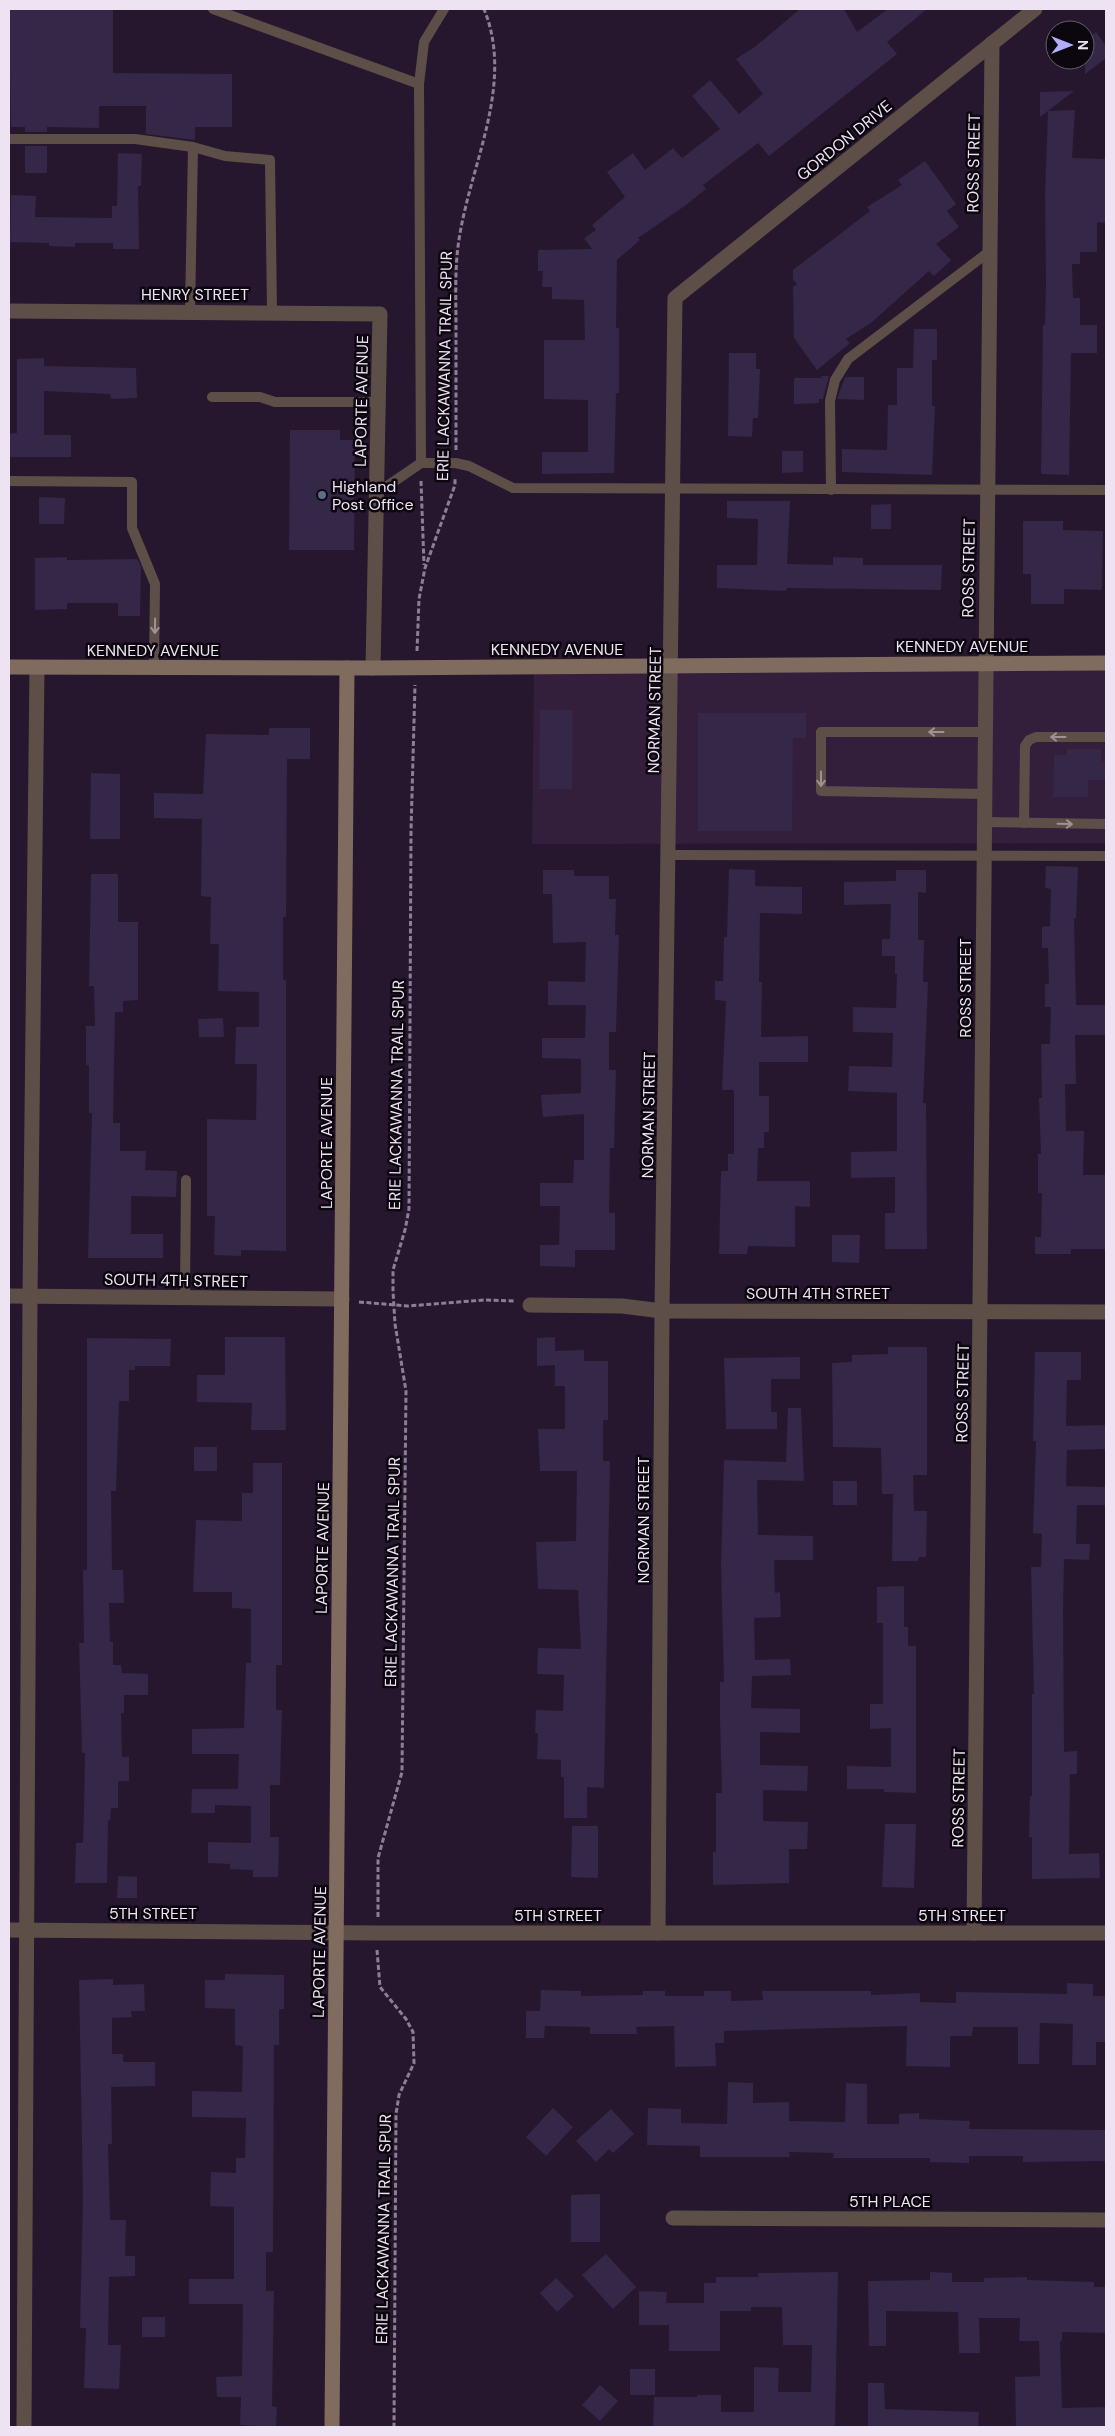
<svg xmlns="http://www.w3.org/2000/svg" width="1115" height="2436" viewBox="0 0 1115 2436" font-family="'DM Sans',sans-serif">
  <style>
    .built { fill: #331f3c }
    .building { fill: #342747 }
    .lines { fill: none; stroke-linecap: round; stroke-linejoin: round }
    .path { stroke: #8d7f93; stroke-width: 3; stroke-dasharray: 5 2.5; stroke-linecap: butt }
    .lane { stroke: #5d4f48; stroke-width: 10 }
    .street { stroke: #5d4f48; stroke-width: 15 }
    .secondary { stroke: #806b5f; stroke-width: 15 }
    .oneway { stroke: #9e9295 }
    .service-dot { fill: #5c6f8a; stroke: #0c060f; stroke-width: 2 }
    .labels { text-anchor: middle; stroke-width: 5; stroke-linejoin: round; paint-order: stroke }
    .street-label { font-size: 16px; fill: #eee3f3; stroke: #0c060f }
    .poi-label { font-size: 16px; fill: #eee3f3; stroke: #0c060f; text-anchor: start }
  </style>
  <rect width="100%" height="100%" fill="#27172e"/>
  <!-- built -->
  <path class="built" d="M534,670H1106V843L532,844Z"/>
  <!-- building -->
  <g class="building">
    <path d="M9,9H113V73L232,74V127H195V140L146,134V106H99V128L47,127V132H25V127H11Z"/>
    <path d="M800,9H844L857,32L888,9H927L887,42L897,54L769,156L758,143L703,185L706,189L686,205L638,238L640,240L617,260L616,328H619V393H616L614,473L542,474V452H588V400L544,399V340H585L584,300L552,299V287H542L543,271H538V250L592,249L584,238L596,230L592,225L625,197L607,172L633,153L645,170L673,148L682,158L720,129L692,96L710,80L739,114L763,94L736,59L756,46Z"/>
    <path d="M1096,32L1106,46V58L1085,74V40Z"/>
    <path d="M1074,91L1040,117V92Z"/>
    <path d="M1075,110L1072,158L1106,159V223L1097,222V252H1080V264H1072L1073,298H1080V325H1097V353H1071L1069,475L1041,474L1043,325H1045L1046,282L1045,195L1048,111Z"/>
    <rect x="25" y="146" width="22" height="27"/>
    <path d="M118,153L142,154L141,186H138L139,249H113V243H75V247L49,246V243L10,242L11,195L36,196L35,217L112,218V206H117Z"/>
    <path d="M925,161L956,204L947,211L959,227L936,244L951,260L934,276L929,271L872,322L846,339L850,343L817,370L794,338L793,287L797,284L793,279V270L870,211L867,207L902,185L898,180Z"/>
    <path d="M914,329H937V360H932V406H935L932,475L842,472V449L887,450L888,405H897V368H913Z"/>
    <path d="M729,353H756V369H760L758,418H753L752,437L728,436Z"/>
    <path d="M44,358V366L136,368L137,398L111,399L110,394L44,391V435H71V457H9V434L17,433V359Z"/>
    <path d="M821,376H829L823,399H819V403L794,404V378H823Z"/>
    <path d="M845,377H864V400L837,399Z"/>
    <path d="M290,430H340V440H355L354,550H289Z"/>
    <path d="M782,451H803V472L782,473Z"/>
    <path d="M39,497L65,498L64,524H39Z"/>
    <path d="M727,501H790L787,564L833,565V557L863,558V565H942L941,590L787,588L786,591L717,588V565H757L758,519L727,518Z"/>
    <path d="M891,504V529H871V505Z"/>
    <path d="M1023,521H1063V530L1103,531L1102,590L1064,589V604H1031V574H1023Z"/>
    <path d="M67,557V560L137,559L141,567L140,616H118V603H67V609L35,610V558Z"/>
    <path d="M540,710H573L572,789H539Z"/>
    <path d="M698,713H806V738H793L792,831H698Z"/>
    <path d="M269,728H310V759H287L286,917H283V980H286V1251L241,1250V1256L214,1255L215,1216H207V1119L256,1120L257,1064H235L236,1027H259V992L218,991L219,944H210L211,897L201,896L202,819L154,818V793L203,794L206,734L269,735Z"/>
    <path d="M1067,749H1101V761H1106V780H1088V797H1053L1054,755H1067Z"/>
    <path d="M91,773L120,774V839H90Z"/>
    <path d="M1046,866L1078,867L1076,919L1074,918L1076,1005H1106V1035H1075L1076,1084H1065L1066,1131H1084L1083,1175H1106V1249H1071V1254H1035V1237H1041L1042,1193H1038V1154H1041L1039,1098H1042L1041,1044H1050L1051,1007H1045V984H1049L1048,948H1042V927L1050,926L1051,889L1045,888Z"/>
    <path d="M729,869L755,870V886L802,887V914L760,913L759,982H762L761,1037L808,1036V1062H759V1096H769V1132H764V1148H758L757,1181H810V1207L795,1206V1247L748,1246L747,1254H719L721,1171H728V1154H734V1090H722L726,1001L715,1000V981H723L724,937H727Z"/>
    <path d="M543,870H574V876H609V899H616L615,935H619L616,1032H609V1070H616L614,1148H610L609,1213H615V1250H575V1267L540,1266V1245H559L560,1206H540V1183H573L574,1160H584V1114L543,1117L541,1095L581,1093V1059L542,1058V1038H585L586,1005H548V981L585,982L586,942L553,943L552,894H543Z"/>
    <path d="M896,870H926V893L918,892V940H924L923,982H928L923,1103H926L927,1249H885V1213H895V1177L851,1178V1152L897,1151V1093L848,1091L849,1066L892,1067L893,1033L853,1032V1007L896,1008L897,974H895V956H882V939H890L891,904L844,905V882L896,881Z"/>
    <path d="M91,874H118V922H138V1000L123,1001V1012H115L113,1123H120V1151H146L145,1170L177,1171L176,1197L131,1196V1234H163V1258H88L92,1113H89V1065H86V1026H95L94,986H89Z"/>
    <path d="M223,1018L224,1037H199L198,1019Z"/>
    <path d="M832,1235H860L859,1263L832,1262Z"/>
    <path d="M225,1337H285L286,1430H251L252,1403L197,1402V1375H225Z"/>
    <path d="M555,1337V1365L537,1366V1338Z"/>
    <path d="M87,1338L171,1339L170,1366H135V1370H129V1401H119L116,1491H111L112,1570H123L124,1603H109L110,1642H113V1665H121L122,1673L148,1674V1695H124V1713H121L122,1757H129V1781H118V1808H111L110,1820H108L107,1883H75L76,1843H83L84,1809L85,1753H82L79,1643H84L83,1570H87Z"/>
    <path d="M888,1347H927V1475H913L914,1511H927L926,1557H919L918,1561H892L893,1494H882L881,1448L833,1447L832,1363L852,1362V1355L888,1354Z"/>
    <path d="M584,1350V1361H608V1420H603V1461H610L604,1788L587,1787V1818H564V1777H561V1760L537,1759L538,1733H535L536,1710L563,1711L564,1675L537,1674L538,1648L581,1649L578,1590L538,1589L536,1542L576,1541L577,1471H540L538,1429H565V1386H555V1351Z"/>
    <path d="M1035,1352H1081V1380H1067L1066,1426L1106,1425V1449L1067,1450L1066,1486L1106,1487V1505H1077L1076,1544H1090L1089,1560L1064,1559L1063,1611L1064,1752L1077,1751V1774H1070L1069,1854L1099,1853L1100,1878L1032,1879V1837H1029L1030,1796H1032V1694H1034L1031,1567H1041L1042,1534L1033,1533L1036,1441H1033Z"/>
    <path d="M800,1357V1379H771V1412H777V1429H726L724,1358Z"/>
    <path d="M788,1408H801L804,1481L757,1480L758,1535L813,1536V1560H774L775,1593L780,1592L781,1617L754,1618L755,1660L790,1659L791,1675L752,1676L751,1708L800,1709V1733L760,1732V1765L808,1766L807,1791L763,1790V1821L808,1822L807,1849H789V1883L713,1885V1852H716V1793H722L720,1721V1682H724L721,1565L724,1460L786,1462Z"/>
    <rect x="194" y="1447" width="23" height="24"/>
    <path d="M253,1463H282V1665H276V1710H282L280,1785H270V1837H279L278,1877H253V1870L230,1869V1864L208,1863V1842L251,1843V1806L215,1805V1813H191L192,1789H238L239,1754H192V1729L244,1728L246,1663H251V1609L232,1608V1592H193L196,1520L242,1521V1493H253Z"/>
    <rect x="833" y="1481" width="24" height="24"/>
    <path d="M904,1586V1627H908V1646H916V1793L884,1792V1789H847V1766L891,1767V1728L870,1729V1704H883V1623H877V1587Z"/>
    <path d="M885,1824H916L914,1888L882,1887Z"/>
    <path d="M572,1826H598V1878L571,1877Z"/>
    <path d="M118,1876L137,1877V1898H117Z"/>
    <path d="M225,1974L284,1975V2009H279V2045H274L273,2252H266V2291H274L272,2406L277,2407L276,2427L240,2425L241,2397H217L216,2377L242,2376L243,2304H189V2279H234V2207L210,2206L211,2172L236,2173V2158H245L246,2118L192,2117V2091L242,2092L243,2046L235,2045V2009L205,2008V1980H225Z"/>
    <path d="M113,1979V1985L144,1984L145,2011H131L132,2017L112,2018V2054H123V2062H155V2086L111,2087L112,2144H108L110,2220H126L125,2256H135V2276L109,2277L108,2345H121L119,2389L84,2388L86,2328H80L83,2197L79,1980Z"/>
    <path d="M1067,1983L1093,1984V1996H1106V2042H1096V2065H1072L1073,2024L1040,2023L1039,2064H1018V2027H973L972,2036H950V2067L906,2066L907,2026L724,2031V2043H715L716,2066L675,2067L674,2026L636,2027L637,2034H590V2027L545,2026L544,2038H526V2011H540L541,1990L581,1991V1996L643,1995V1991H665V1996H704V1991H731V2001L763,2000L762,1991H871V1995L920,1993V2002L956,2003V1992L1067,1994Z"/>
    <path d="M728,2082L753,2083V2103L789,2102V2121L845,2122L846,2083L867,2084V2124H899V2114L919,2113V2119L970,2121L969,2129L1106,2130V2161L1023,2162V2156H969V2163L930,2162V2158H833L834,2153L789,2152L790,2157H700V2146L647,2145L648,2108L681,2109V2123L727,2124Z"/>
    <path d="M553,2108L573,2127L546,2156L526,2137Z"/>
    <path d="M611,2109L634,2134L613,2153L609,2149L596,2162L576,2141Z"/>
    <path d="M600,2194V2242H571V2195Z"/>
    <path d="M606,2254L636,2287L613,2309L582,2275Z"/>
    <path d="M838,2272L835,2427H653L654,2397H697V2395H721V2412H754V2367L779,2368L778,2392H811L812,2345H783L782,2307H751V2311H720V2351H669V2325H639V2291L667,2292L666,2303H704V2283H716V2277H758V2273Z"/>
    <path d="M930,2272L952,2273V2282H984V2278L1027,2277V2280L1094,2282V2287H1106V2333L1062,2332V2341H1060L1062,2408L1106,2407V2427H1016L1015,2377L1040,2376L1039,2341H1019L1020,2318H979L980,2353H959L958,2312L886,2311V2346H869L868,2281L930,2280Z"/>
    <path d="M556,2278L574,2296L557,2312L540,2293Z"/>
    <rect x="142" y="2317" width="23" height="20"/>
    <rect x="630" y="2369" width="25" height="26"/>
    <path d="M868,2383H884L885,2409L979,2412L978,2427H868Z"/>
    <path d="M600,2385L618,2401L600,2421L582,2405Z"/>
  </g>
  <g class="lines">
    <!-- path -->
    <g class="path">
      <path d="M456,450C456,408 456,366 456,325C456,302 455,279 457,256C464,174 517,90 484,9"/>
      <path d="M421,481L424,565"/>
      <path d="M417,651L419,599L425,568L455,485V478"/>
      <path d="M359,1302L408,1306L484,1300L514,1301"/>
      <path d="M378,1917V1858L402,1772L406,1391L395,1324L393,1291V1270L405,1230L409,1209L411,831L415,685"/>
      <path d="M377,1950L380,1987L406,2019L413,2032L414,2063L399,2095L396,2114L394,2427"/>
    </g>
    <!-- lane -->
    <g class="lane">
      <path d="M213,9L419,84"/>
      <path d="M9,139H135L193,147L225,156L270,160L272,312"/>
      <path d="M190,312L193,147"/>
      <path d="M212,397H260L275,402H378"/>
      <path d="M421,463H455L469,466L513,488L1106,490"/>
      <path d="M9,481L132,482V528L155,584L154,668"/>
      <path d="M831,490L830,401L835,380L848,359L990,251"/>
      <path d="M377,493L421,463L419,84L424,42L444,9"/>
      <path d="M984,794L821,791V732H985"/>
      <path d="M984,822L1106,824"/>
      <path d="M1024,823L1025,746L1029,740L1036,737H1106"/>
      <path d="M669,855L1106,856"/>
      <path d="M185,1297L186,1180"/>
    </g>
    <!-- street -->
    <g class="street">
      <path d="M9,311L380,314L373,668"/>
      <path d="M9,1296L342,1299"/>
      <path d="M530,1305L622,1306L662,1311L1106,1312"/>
      <path d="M9,1930L378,1933H1106"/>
      <path d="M658,1933L662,1311L675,298L1035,9"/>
      <path d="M974,1933L992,43"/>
      <path d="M673,2218L1106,2220"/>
      <path d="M24,2427L30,1296L37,668"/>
    </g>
    <!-- secondary -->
    <g class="secondary">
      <path d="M9,667L373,668L1106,663"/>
      <path d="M332,2427L347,668"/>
    </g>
  </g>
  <!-- one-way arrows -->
  <defs><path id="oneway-shaft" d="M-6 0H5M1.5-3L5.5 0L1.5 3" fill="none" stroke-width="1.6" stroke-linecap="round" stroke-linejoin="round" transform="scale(1.25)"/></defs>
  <g class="oneway">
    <use href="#oneway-shaft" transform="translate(155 626) rotate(91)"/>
    <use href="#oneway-shaft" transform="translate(936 732) rotate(-180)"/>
    <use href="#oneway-shaft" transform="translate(1058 737) rotate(180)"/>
    <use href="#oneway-shaft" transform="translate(821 779) rotate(90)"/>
    <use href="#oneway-shaft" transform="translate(1065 824) rotate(1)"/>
  </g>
  <!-- markers -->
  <circle class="service-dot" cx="322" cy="495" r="5"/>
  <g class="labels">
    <!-- street labels -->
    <g class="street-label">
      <text transform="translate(844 140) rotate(-39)" y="6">GORDON DRIVE</text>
      <text transform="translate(973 163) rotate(-89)" y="6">ROSS STREET</text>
      <text x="195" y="300">HENRY STREET</text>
      <text transform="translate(444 366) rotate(-89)" y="6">ERIE LACKAWANNA TRAIL SPUR</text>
      <text transform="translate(361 401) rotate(-89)" y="6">LAPORTE AVENUE</text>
      <text transform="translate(968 568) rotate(-89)" y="6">ROSS STREET</text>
      <text x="962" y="652">KENNEDY AVENUE</text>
      <text x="557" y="655">KENNEDY AVENUE</text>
      <text x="153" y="656">KENNEDY AVENUE</text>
      <text transform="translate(654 710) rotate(-89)" y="6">NORMAN STREET</text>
      <text transform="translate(965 988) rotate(-90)" y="6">ROSS STREET</text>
      <text transform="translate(396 1095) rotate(-89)" y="6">ERIE LACKAWANNA TRAIL SPUR</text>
      <text transform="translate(648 1115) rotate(-89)" y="6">NORMAN STREET</text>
      <text transform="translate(326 1143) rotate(-90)" y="6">LAPORTE AVENUE</text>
      <text transform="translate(176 1280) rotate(1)" y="6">SOUTH 4TH STREET</text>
      <text x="818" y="1299">SOUTH 4TH STREET</text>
      <text transform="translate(962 1393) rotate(-89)" y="6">ROSS STREET</text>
      <text transform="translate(643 1520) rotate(-90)" y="6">NORMAN STREET</text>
      <text transform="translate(322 1548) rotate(-89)" y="6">LAPORTE AVENUE</text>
      <text transform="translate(392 1572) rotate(-89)" y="6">ERIE LACKAWANNA TRAIL SPUR</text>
      <text transform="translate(958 1798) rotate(-89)" y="6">ROSS STREET</text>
      <text x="153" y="1919">5TH STREET</text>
      <text x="558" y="1921">5TH STREET</text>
      <text x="962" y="1921">5TH STREET</text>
      <text transform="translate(319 1952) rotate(-89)" y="6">LAPORTE AVENUE</text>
      <text x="890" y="2207">5TH PLACE</text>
      <text transform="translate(383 2229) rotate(-89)" y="6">ERIE LACKAWANNA TRAIL SPUR</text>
    </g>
    <!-- poi labels -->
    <g class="poi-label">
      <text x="332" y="492">Highland<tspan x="332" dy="18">Post Office</tspan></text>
    </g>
  </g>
  <!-- border -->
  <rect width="1115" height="2436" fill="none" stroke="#eee3f3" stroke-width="20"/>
  <!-- north arrow -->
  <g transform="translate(1070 45) rotate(90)"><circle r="24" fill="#0c060f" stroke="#665e6a"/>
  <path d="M0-4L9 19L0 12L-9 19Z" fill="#b3acf9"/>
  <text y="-8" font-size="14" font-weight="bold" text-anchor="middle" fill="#eee3f3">N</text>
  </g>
</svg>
